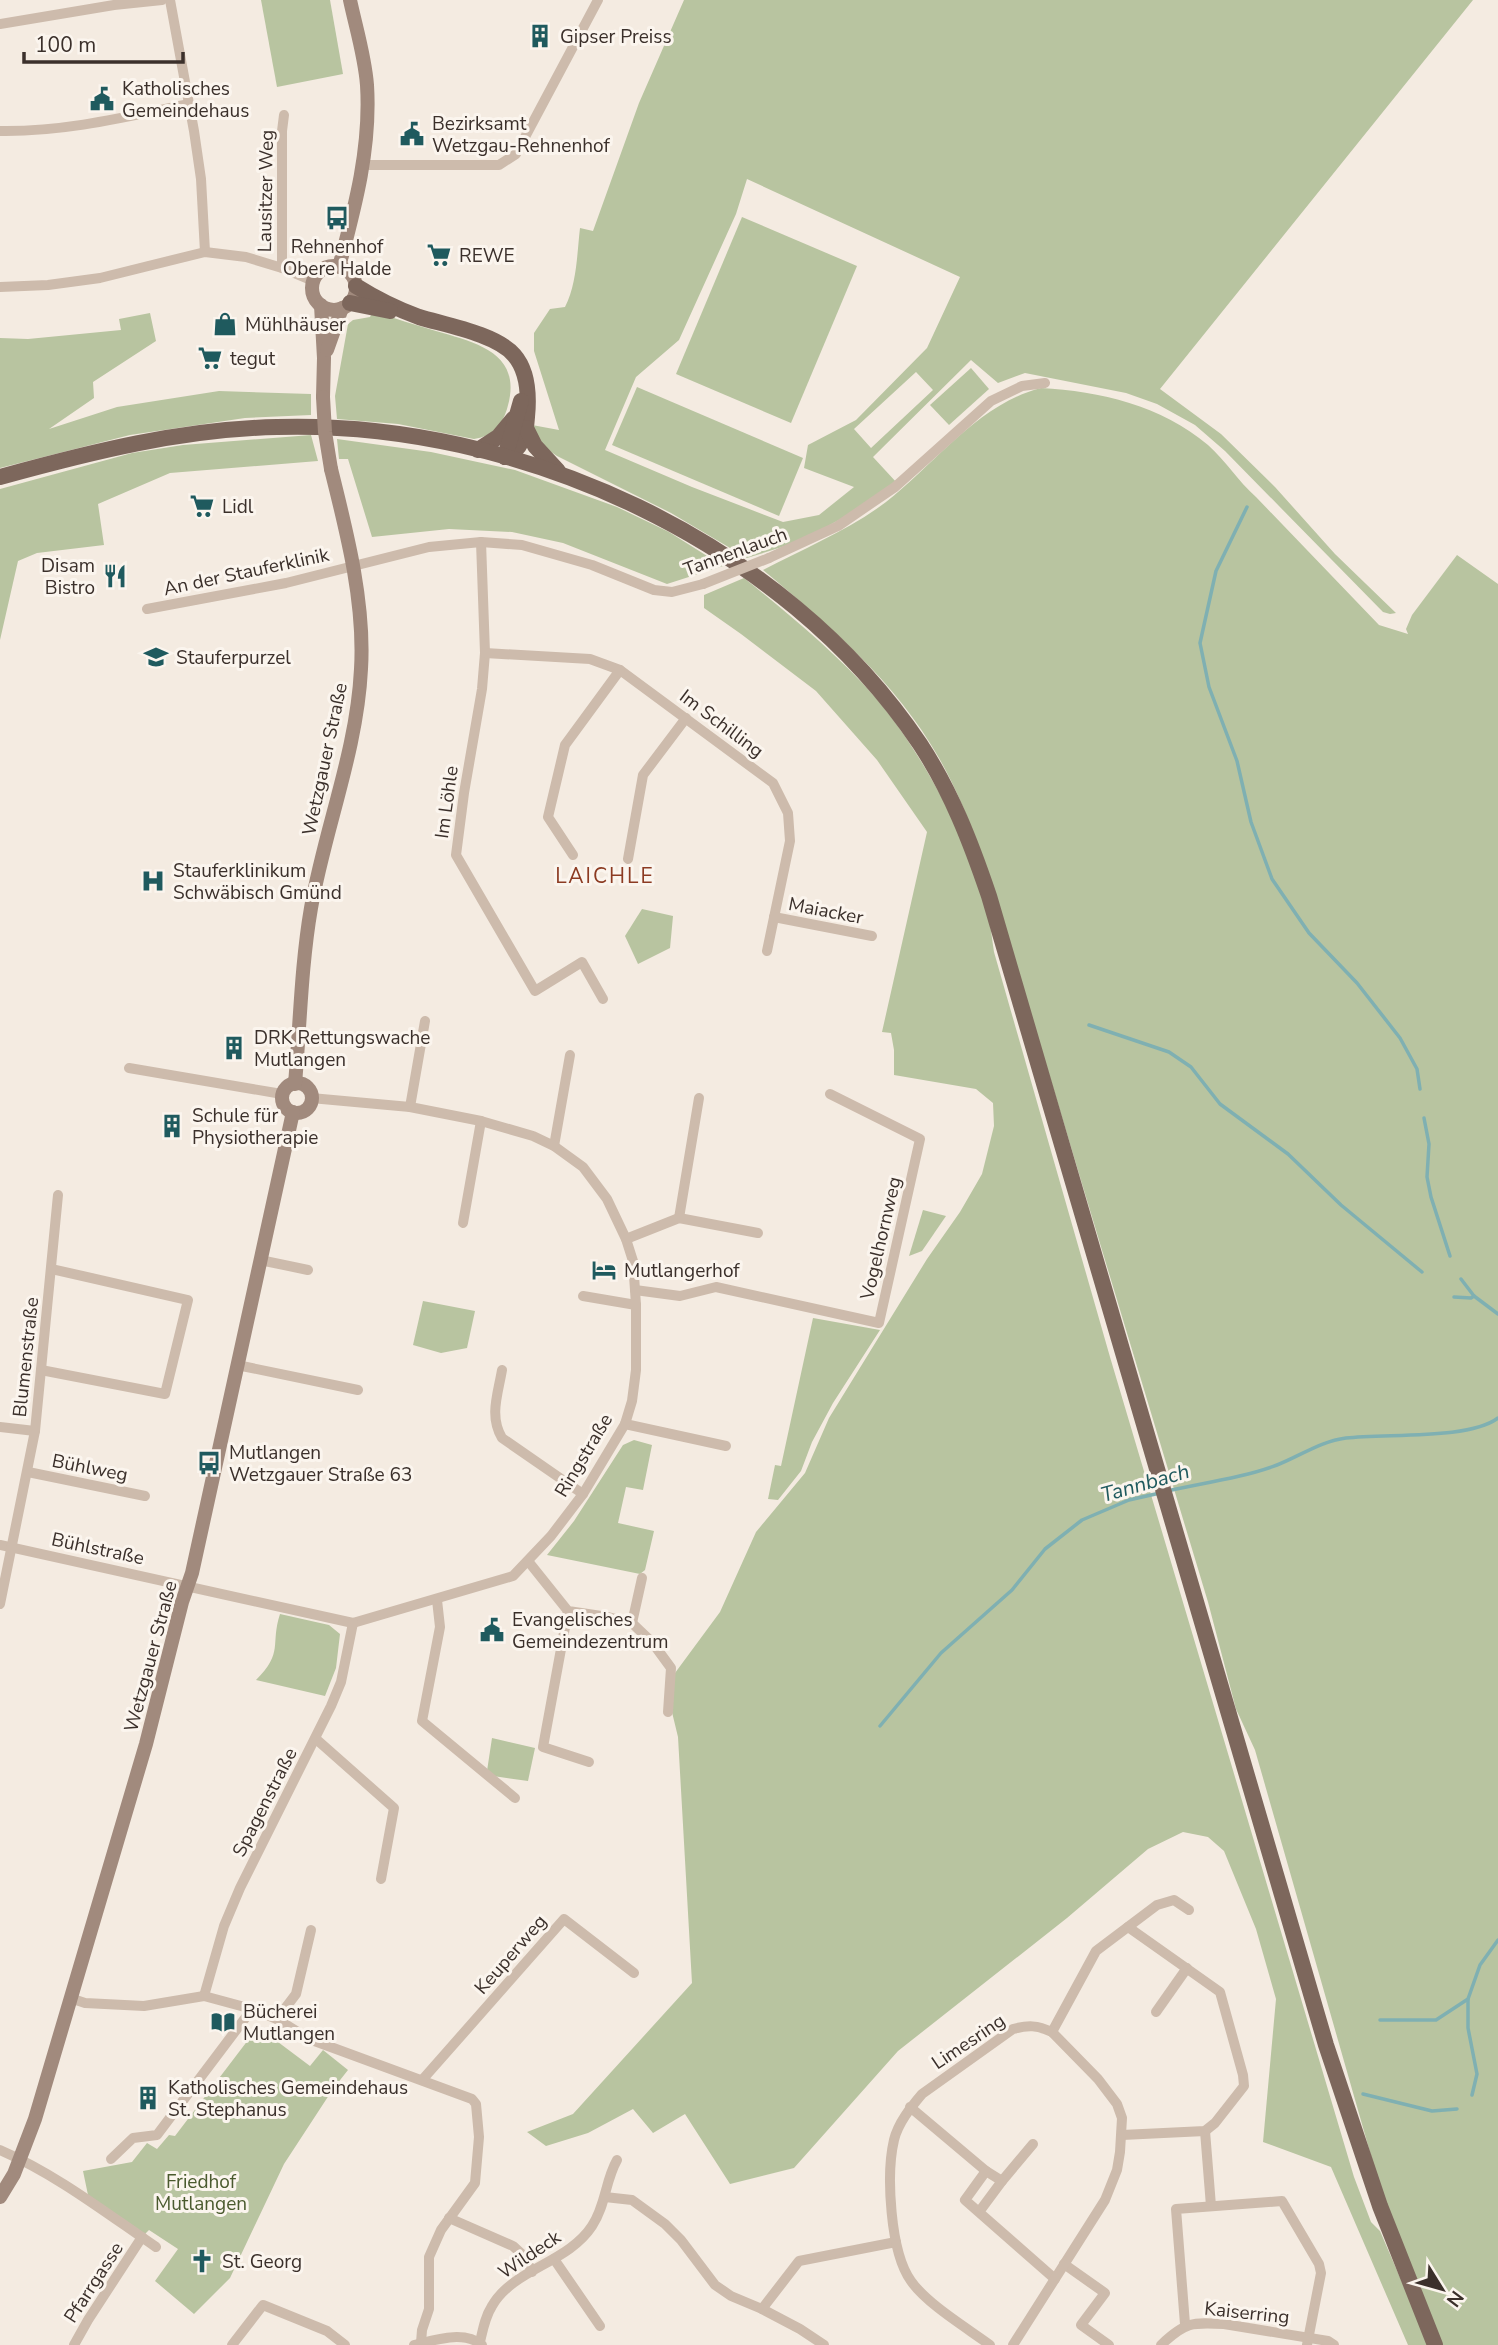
<svg xmlns="http://www.w3.org/2000/svg" width="1498" height="2345" viewBox="0 0 1498 2345" font-family="'Nunito Sans',sans-serif">
  <style>
    .green { fill: #b8c4a0; fill-rule: evenodd }
    .lines { fill: none; stroke-linecap: round; stroke-linejoin: round }
    .stream { stroke: #7fb0b2; stroke-width: 3.5 }
    .street { stroke: #cdbbac; stroke-width: 10 }
    .secondary { stroke: #a18a7d; stroke-width: 14 }
    .primary { stroke: #7d675c; stroke-width: 16 }
    .street-bridge { stroke: #cdbbac; stroke-width: 10 }
    .secondary-bridge { stroke: #a18a7d; stroke-width: 14 }
    .labels { text-anchor: middle; stroke-width: 6; stroke-linejoin: round; paint-order: stroke }
    .poi-label { font-size: 19px; fill: #3b302b; stroke: #fbf5ee; text-anchor: start }
    .street-label { font-size: 19px; fill: #3b302b; stroke: #fbf5ee }
    .park-label { font-size: 19px; fill: #4a5a2e; stroke: #fbf5ee }
    .neighbourhood-label { font-size: 21px; letter-spacing: 2px; fill: #8c3b22; stroke: #fbf5ee }
    .water-label { font-size: 21px; font-style: italic; fill: #1f5a5e; stroke: #fbf5ee }
  </style>
  <rect width="100%" height="100%" fill="#f4ebe1"/>
  <!-- green -->
  <g class="green">
    <path d="M261,0H330L343,74L277,87Z"/>
    <path d="M684,0H1473L1160,389L1221,434L1275,487L1335,554L1396,613L1390,614L1383,612L1225,451L1195,425L1157,404L1126,393L1025,373L998,383L971,360L873,457L897,483L865,506L798,542L747,558L671,513L557,456L544,447L532,425L559,430L534,351V333L550,309L565,307C577,284 577,253 580,228L593,231L639,103ZM747,179L960,277L927,348L856,420L808,445L804,468L854,487L819,515L783,522L692,487L605,450L636,377L679,340L736,214ZM916,372L933,390L871,448L854,429Z"/>
    <path d="M742,217L857,266L791,423L676,374Z"/>
    <path d="M373,311C394,318 415,325 436,331C477,343 524,353 507,409C502,426 491,437 474,439L398,424L337,419L335,396L348,324L353,320L370,317Z"/>
    <path d="M150,313L156,341L93,382L94,398L49,429L117,407L219,391L311,394V415L245,418L130,435L0,468V338L28,339L121,330L119,319Z"/>
    <path d="M971,368L989,389L949,425L930,405Z"/>
    <path d="M637,387L803,458L779,516L612,445Z"/>
    <path d="M1041,388C1100,391 1162,406 1208,445C1226,461 1238,481 1256,497L1379,625L1408,634L1406,629L1412,615L1457,555L1498,584V2345H1441L1380,2187L1255,1750L1236,1709L1208,1602L1005,928C987,869 969,811 939,758C896,682 829,625 763,570C805,548 849,530 886,502C936,463 978,404 1041,388Z"/>
    <path d="M311,435L318,461L170,473L98,504L104,545L37,553L18,561L0,640V489L132,453L183,445Z"/>
    <path d="M337,439L431,452L515,470L617,507L669,532L723,566L667,584L563,543L512,532L449,529L372,537L348,459H339Z"/>
    <path d="M744,578C790,615 836,653 875,697C923,753 971,844 988,915C991,927 992,940 994,952L1110,1357L1354,2177L1371,2222L1380,2231L1429,2345H1408L1331,2167L1263,2142L1276,1999L1256,1929L1224,1851L1208,1837L1183,1832L1148,1849L1067,1918L898,2051L794,2168L730,2184L685,2114L653,2133L633,2109L588,2133L546,2146L527,2132L573,2114L692,1983L678,1737L671,1708L675,1673L720,1612L756,1532L805,1473L829,1418L927,1259L960,1212L982,1174L994,1126L993,1103L976,1089L894,1075V1050L891,1033L882,1032L927,832L877,760L816,691L741,634L704,608V595Z"/>
    <path d="M642,909L673,916L670,948L638,964L625,936Z"/>
    <path d="M923,1210L946,1216L922,1251L909,1256Z"/>
    <path d="M423,1301L475,1311L467,1348L441,1353L413,1345Z"/>
    <path d="M813,1318L880,1330L833,1403L812,1442L801,1471L778,1500L768,1499L775,1465L781,1466Z"/>
    <path d="M634,1440L652,1445L643,1490L626,1487L618,1523L654,1531L645,1570L640,1574L547,1555L574,1521L623,1445Z"/>
    <path d="M280,1614L329,1625L340,1634L336,1668L325,1696L256,1680C284,1652 270,1645 280,1614Z"/>
    <path d="M492,1738L535,1748L528,1781L493,1776L487,1771Z"/>
    <path d="M258,2027L310,2066L323,2050L348,2070L333,2089L284,2164L230,2278L194,2314L155,2281L178,2249L149,2230L145,2234L88,2195L83,2171L132,2162L147,2143L157,2149L169,2135L175,2136Z"/>
  </g>
  <g class="lines">
    <!-- stream -->
    <g class="stream">
      <path d="M1247,507L1216,571L1200,643L1209,687L1237,761L1251,822L1272,879L1309,933L1357,983L1400,1038L1417,1069L1420,1089"/>
      <path d="M1089,1025L1169,1052L1191,1067L1220,1104L1288,1154L1341,1205L1422,1272"/>
      <path d="M1424,1118L1429,1144L1427,1177L1431,1197L1450,1256"/>
      <path d="M1461,1279L1474,1296L1498,1314"/>
      <path d="M1454,1297L1471,1298L1474,1296"/>
      <path d="M1167,1491C1203,1483 1242,1478 1277,1465C1300,1456 1321,1441 1346,1438C1386,1433 1469,1440 1498,1418"/>
      <path d="M880,1726L941,1653L1012,1590L1045,1549L1082,1520L1129,1500L1160,1493"/>
      <path d="M1468,1999V2028L1477,2074L1472,2095"/>
      <path d="M1380,2020H1436L1468,1999L1480,1965L1498,1940"/>
      <path d="M1363,2094L1432,2111L1457,2109"/>
    </g>
    <!-- street -->
    <g class="street">
      <path d="M170,0L194,131L201,179L205,252"/>
      <path d="M0,24L114,5L162,0"/>
      <path d="M0,131C65,132 126,117 189,104"/>
      <path d="M364,165H499L516,154L598,0"/>
      <path d="M282,268V131L284,115"/>
      <path d="M0,287L48,285L100,278L205,252L246,257L282,268L313,281"/>
      <path d="M481,542L485,653L482,689L464,793L456,855L535,991L582,962L603,999"/>
      <path d="M769,558L838,526L895,487L991,401L1022,386L1045,383"/>
      <path d="M147,609L286,583L429,547L481,542L522,545L592,565L654,590L672,592L703,584"/>
      <path d="M485,653L590,659L620,670L773,783L788,813L790,841L767,951"/>
      <path d="M573,855L548,817L565,745L620,670"/>
      <path d="M628,859L643,775L686,718"/>
      <path d="M774,917L872,936"/>
      <path d="M129,1068L282,1094"/>
      <path d="M410,1107L425,1021"/>
      <path d="M554,1146L570,1055"/>
      <path d="M679,1218L699,1098"/>
      <path d="M463,1223L481,1121"/>
      <path d="M626,1239L679,1218L758,1233"/>
      <path d="M260,1260L308,1270"/>
      <path d="M635,1290L680,1296L716,1287L879,1323L920,1139L830,1094"/>
      <path d="M583,1296L636,1305"/>
      <path d="M237,1365L358,1390"/>
      <path d="M41,1370L165,1394L188,1300L52,1269"/>
      <path d="M502,1370C498,1394 489,1416 502,1438L583,1494"/>
      <path d="M625,1424L726,1446"/>
      <path d="M0,1427L35,1431"/>
      <path d="M28,1472L145,1496"/>
      <path d="M0,1545L353,1623L513,1576L551,1536L583,1494L625,1424L632,1401L636,1370V1305L633,1261L626,1239L607,1199L583,1167L554,1146L533,1136L481,1121L410,1107L311,1098"/>
      <path d="M528,1561L568,1611L608,1617L632,1623L652,1642L671,1668L668,1712"/>
      <path d="M437,1600L440,1627L422,1721L515,1798"/>
      <path d="M0,1604L35,1431L58,1195"/>
      <path d="M568,1611L543,1747L589,1762"/>
      <path d="M632,1623L642,1578"/>
      <path d="M316,1739L394,1808L381,1879"/>
      <path d="M204,1996L224,1926L240,1888L331,1706L341,1682L353,1623"/>
      <path d="M70,1998L85,2003L144,2006L204,1996L252,2009L277,2019L309,2039L472,2099L476,2104L479,2137L475,2183L441,2230L429,2257V2309L422,2330L421,2343"/>
      <path d="M1156,2012L1187,1968"/>
      <path d="M277,2019L296,1994L311,1930"/>
      <path d="M1052,2032L1096,1951L1157,1905L1174,1900L1189,1910"/>
      <path d="M423,2079L564,1919L634,1973"/>
      <path d="M910,2107L986,2171"/>
      <path d="M1205,2131L1211,2206"/>
      <path d="M1122,2135L1205,2131L1215,2123L1244,2086L1243,2075L1220,1992L1128,1927"/>
      <path d="M0,2150C56,2174 106,2213 156,2247"/>
      <path d="M111,2159L133,2138L157,2135L252,2009"/>
      <path d="M1002,2181L1033,2144"/>
      <path d="M605,2197L632,2200L665,2224L681,2240L715,2285L731,2296L762,2309L800,2329L824,2345"/>
      <path d="M979,2212L1002,2181L986,2171L965,2200L1055,2279"/>
      <path d="M449,2218L513,2246L525,2257L532,2272"/>
      <path d="M554,2259L600,2326"/>
      <path d="M1064,2264L1105,2293L1081,2325L1109,2345"/>
      <path d="M762,2309L799,2261L896,2242"/>
      <path d="M1185,2324L1176,2209L1282,2201L1319,2264L1321,2273L1307,2345"/>
      <path d="M480,2342C483,2329 485,2317 492,2306C513,2269 568,2263 592,2226C606,2205 605,2181 617,2160"/>
      <path d="M74,2345L88,2320L142,2237"/>
      <path d="M232,2345L263,2305L327,2331L345,2345"/>
      <path d="M414,2345C435,2340 464,2330 482,2345"/>
      <path d="M990,2345C967,2328 927,2304 911,2281C890,2252 886,2174 894,2140C898,2123 911,2107 922,2094L1013,2029C1028,2025 1037,2025 1052,2032L1098,2079L1117,2104L1122,2118L1120,2152L1117,2170L1105,2200L1013,2345"/>
      <path d="M1161,2345C1185,2322 1192,2322 1224,2324L1328,2341L1334,2345"/>
    </g>
    <!-- secondary -->
    <g class="secondary">
      <circle cx="334" cy="288" r="22"/>
      <path d="M339,267C355,207 371,148 367,85C365,57 356,28 350,0"/>
      <path d="M321,305L324,358L323,397"/>
      <path d="M327,350L342,308"/>
      <circle cx="297" cy="1098" r="15"/>
      <path d="M295,1084C300,1026 301,966 311,908C325,828 357,751 361,669C365,603 347,533 331,469"/>
      <path d="M0,2197L14,2174L35,2119L146,1744L182,1602L192,1573L293,1112"/>
    </g>
    <!-- primary -->
    <g class="primary">
      <path d="M356,286C375,298 397,309 419,317C445,325 496,334 514,355C528,371 529,397 527,417C526,434 522,450 505,457"/>
      <path d="M350,303L390,311"/>
      <path d="M526,428L535,446L558,471"/>
      <path d="M478,450L498,437L513,419"/>
      <path d="M505,457L521,401"/>
      <path d="M0,477C91,452 182,429 277,427C518,420 784,541 920,744C951,791 971,843 989,896L1326,2045L1380,2206L1435,2345"/>
    </g>
    <!-- street-bridge -->
    <path class="street-bridge" d="M703,584L769,558"/>
    <!-- secondary-bridge -->
    <path class="secondary-bridge" d="M323,397L325,432L331,469"/>
  </g>
  <!-- icons -->
  <defs>
    <g id="building-bare" transform="scale(1.89)"><path d="M-4-6H4V6H1V3H-1V6H-4ZM-2.5-4.3h1.7v1.8h-1.7ZM.8-4.3h1.7v1.8H.8ZM-2.5-1h1.7V.8h-1.7ZM.8-1h1.7V.8H.8Z" fill="#1f5a5e" stroke="#fbf5ee" stroke-width="2.5" paint-order="stroke"/></g>
    <g id="civic-bare" transform="scale(1.89)"><path d="M-.6-6.5H3V-4.5H.6V-3L4-1V1h2V6H-6V1h2V-1L-.6-3ZM-1.2 2.5V6h2.4V2.5Z" fill="#1f5a5e" stroke="#fbf5ee" stroke-width="2.5" paint-order="stroke"/></g>
    <g id="bus-bare" transform="scale(1.89)"><path d="M-5-6H5V4H4V6H2V4H-2V6H-4V4H-5ZM-3.5-4V0h7V-4ZM-3.5 1.2v1.5H-2V1.2ZM2 1.2v1.5H3.5V1.2Z" fill="#1f5a5e" stroke="#fbf5ee" stroke-width="2.5" paint-order="stroke"/></g>
    <g id="supermarket-bare" transform="scale(1.89)"><path d="M-6-5.5h2.5l.6 2H6L4.5 2H-2.5L-4.4-4H-6ZM-1.5 3.2a1.3 1.3 0 1 0 .1 0ZM3 3.2a1.3 1.3 0 1 0 .1 0Z" fill="#1f5a5e" stroke="#fbf5ee" stroke-width="2.5" paint-order="stroke"/></g>
    <g id="shop-bare" transform="scale(1.89)"><path d="M-5-2.5h2.3a2.7 3.5 0 0 1 5.4 0H5L5.5 6h-11ZM-1.5-2.5h3a1.5 2.3 0 0 0-3 0Z" fill="#1f5a5e" stroke="#fbf5ee" stroke-width="2.5" paint-order="stroke"/></g>
    <g id="restaurant-bare" transform="scale(1.89)"><path d="M-5-6h1v4h1v-4h1v4h1v-4h1v5L-1.5 .5V6h-2V.5L-5-1ZM5-6V6H3V1.5H1.5Q1.5-4 5-6Z" fill="#1f5a5e" stroke="#fbf5ee" stroke-width="2.5" paint-order="stroke"/></g>
    <g id="school-bare" transform="scale(1.89)"><path d="M0-5L7-2L0 1L-7-2ZM-4 1L0 2.5L4 1V4Q0 6-4 4Z" fill="#1f5a5e" stroke="#fbf5ee" stroke-width="2.5" paint-order="stroke"/></g>
    <g id="hospital-bare" transform="scale(1.89)"><path d="M-5-5h3v3.5h4V-5h3V5h-3V1.5h-4V5h-3Z" fill="#1f5a5e" stroke="#fbf5ee" stroke-width="2.5" paint-order="stroke"/></g>
    <g id="hotel-bare" transform="scale(1.89)"><path d="M-6-4.5h1.5V1H6V5H4.5V3h-9V5H-6ZM-4 0a1.8 1.8 0 1 1 3.6 0ZM.5 0V-2.5h3Q6-2.5 6 0Z" fill="#1f5a5e" stroke="#fbf5ee" stroke-width="2.5" paint-order="stroke"/></g>
    <g id="library-bare" transform="scale(1.89)"><path d="M-6-4Q-3-5.5-.7-3.5V5Q-3 3-6 4ZM6-4Q3-5.5 .7-3.5V5Q3 3 6 4Z" fill="#1f5a5e" stroke="#fbf5ee" stroke-width="2.5" paint-order="stroke"/></g>
    <g id="church-bare" transform="scale(1.89)"><path d="M-1.2-6h2.4v3.5h3.3v2.4h-3.3V6h-2.4V-.1h-3.3v-2.4h3.3Z" fill="#1f5a5e" stroke="#fbf5ee" stroke-width="2.5" paint-order="stroke"/></g>
  </defs>
  <g fill-rule="evenodd">
    <use href="#building-bare" x="540" y="36"/>
    <use href="#civic-bare" x="102" y="99"/>
    <use href="#civic-bare" x="412" y="134"/>
    <use href="#bus-bare" x="337" y="218"/>
    <use href="#supermarket-bare" x="439" y="255"/>
    <use href="#shop-bare" x="225" y="324"/>
    <use href="#supermarket-bare" x="210" y="358"/>
    <use href="#supermarket-bare" x="202" y="506"/>
    <use href="#restaurant-bare" x="115" y="576"/>
    <use href="#school-bare" x="156" y="657"/>
    <use href="#hospital-bare" x="153" y="881"/>
    <use href="#building-bare" x="234" y="1048"/>
    <use href="#building-bare" x="172" y="1126"/>
    <use href="#hotel-bare" x="604" y="1270"/>
    <use href="#bus-bare" x="209" y="1463"/>
    <use href="#civic-bare" x="492" y="1630"/>
    <use href="#library-bare" x="223" y="2022"/>
    <use href="#building-bare" x="148" y="2098"/>
    <use href="#church-bare" x="202" y="2261"/>
  </g>
  <g class="labels">
    <!-- poi labels -->
    <g class="poi-label">
      <text x="560" y="43">Gipser Preiss</text>
      <text x="122" y="95">Katholisches<tspan x="122" dy="22">Gemeindehaus</tspan></text>
      <text x="432" y="130">Bezirksamt<tspan x="432" dy="22">Wetzgau-Rehnenhof</tspan></text>
      <text x="337" y="253" text-anchor="middle">Rehnenhof<tspan x="337" dy="22">Obere Halde</tspan></text>
      <text x="459" y="262">REWE</text>
      <text x="245" y="331">Mühlhäuser</text>
      <text x="230" y="365">tegut</text>
      <text x="222" y="513">Lidl</text>
      <text x="95" y="572" text-anchor="end">Disam<tspan x="95" dy="22">Bistro</tspan></text>
      <text x="176" y="664">Stauferpurzel</text>
      <text x="173" y="877">Stauferklinikum<tspan x="173" dy="22">Schwäbisch Gmünd</tspan></text>
      <text x="254" y="1044">DRK Rettungswache<tspan x="254" dy="22">Mutlangen</tspan></text>
      <text x="192" y="1122">Schule für<tspan x="192" dy="22">Physiotherapie</tspan></text>
      <text x="624" y="1277">Mutlangerhof</text>
      <text x="229" y="1459">Mutlangen<tspan x="229" dy="22">Wetzgauer Straße 63</tspan></text>
      <text x="512" y="1626">Evangelisches<tspan x="512" dy="22">Gemeindezentrum</tspan></text>
      <text x="243" y="2018">Bücherei<tspan x="243" dy="22">Mutlangen</tspan></text>
      <text x="168" y="2094">Katholisches Gemeindehaus<tspan x="168" dy="22">St. Stephanus</tspan></text>
      <text x="222" y="2268">St. Georg</text>
    </g>
    <!-- street labels -->
    <g class="street-label">
      <text transform="translate(265 191) rotate(-89)" y="7">Lausitzer Weg</text>
      <text transform="translate(735 551) rotate(-20)" y="7">Tannenlauch</text>
      <text transform="translate(246 571) rotate(-12)" y="7">An der Stauferklinik</text>
      <text transform="translate(722 723) rotate(37)" y="7">Im Schilling</text>
      <text transform="translate(324 759) rotate(-78)" y="7">Wetzgauer Straße</text>
      <text transform="translate(446 802) rotate(-82)" y="7">Im Löhle</text>
      <text transform="translate(826 910) rotate(11)" y="7">Maiacker</text>
      <text transform="translate(880 1238) rotate(-77)" y="7">Vogelhornweg</text>
      <text transform="translate(25 1357) rotate(-84)" y="7">Blumenstraße</text>
      <text transform="translate(583 1455) rotate(-59)" y="7">Ringstraße</text>
      <text transform="translate(90 1467) rotate(11)" y="7">Bühlweg</text>
      <text transform="translate(98 1548) rotate(12)" y="7">Bühlstraße</text>
      <text transform="translate(150 1656) rotate(-75)" y="7">Wetzgauer Straße</text>
      <text transform="translate(264 1802) rotate(-63)" y="7">Spagenstraße</text>
      <text transform="translate(510 1954) rotate(-49)" y="7">Keuperweg</text>
      <text transform="translate(968 2041) rotate(-34)" y="7">Limesring</text>
      <text transform="translate(529 2254) rotate(-34)" y="7">Wildeck</text>
      <text transform="translate(93 2282) rotate(-57)" y="7">Pfarrgasse</text>
      <text transform="translate(1247 2312) rotate(6)" y="7">Kaiserring</text>
    </g>
    <!-- park labels -->
    <g class="park-label">
      <text x="201" y="2188">Friedhof<tspan x="201" dy="22">Mutlangen</tspan></text>
    </g>
    <!-- neighbourhood labels -->
    <g class="neighbourhood-label">
      <text x="605" y="883">LAICHLE</text>
    </g>
    <!-- water labels -->
    <g class="water-label">
      <text transform="translate(1145 1483) rotate(-16)" y="7">Tannbach</text>
    </g>
  </g>
  <!-- north arrow -->
  <g transform="translate(1442 2289) rotate(127)" stroke="#fbf5ee" stroke-width="5" paint-order="stroke">
  <path d="M0-5L12 26L0 18L-12 26Z" fill="#3b302b"/>
  <text y="-10" font-size="19" font-weight="bold" text-anchor="middle" fill="#3b302b">N</text>
  </g>
  <!-- scale -->
  <path d="M24 52v10h159v-10" fill="none" stroke="#3b302b" stroke-width="3.5"/>
  <text x="35" y="52" font-size="21" fill="#3b302b" stroke="#fbf5ee" stroke-width="5" paint-order="stroke">100 m</text>
</svg>
